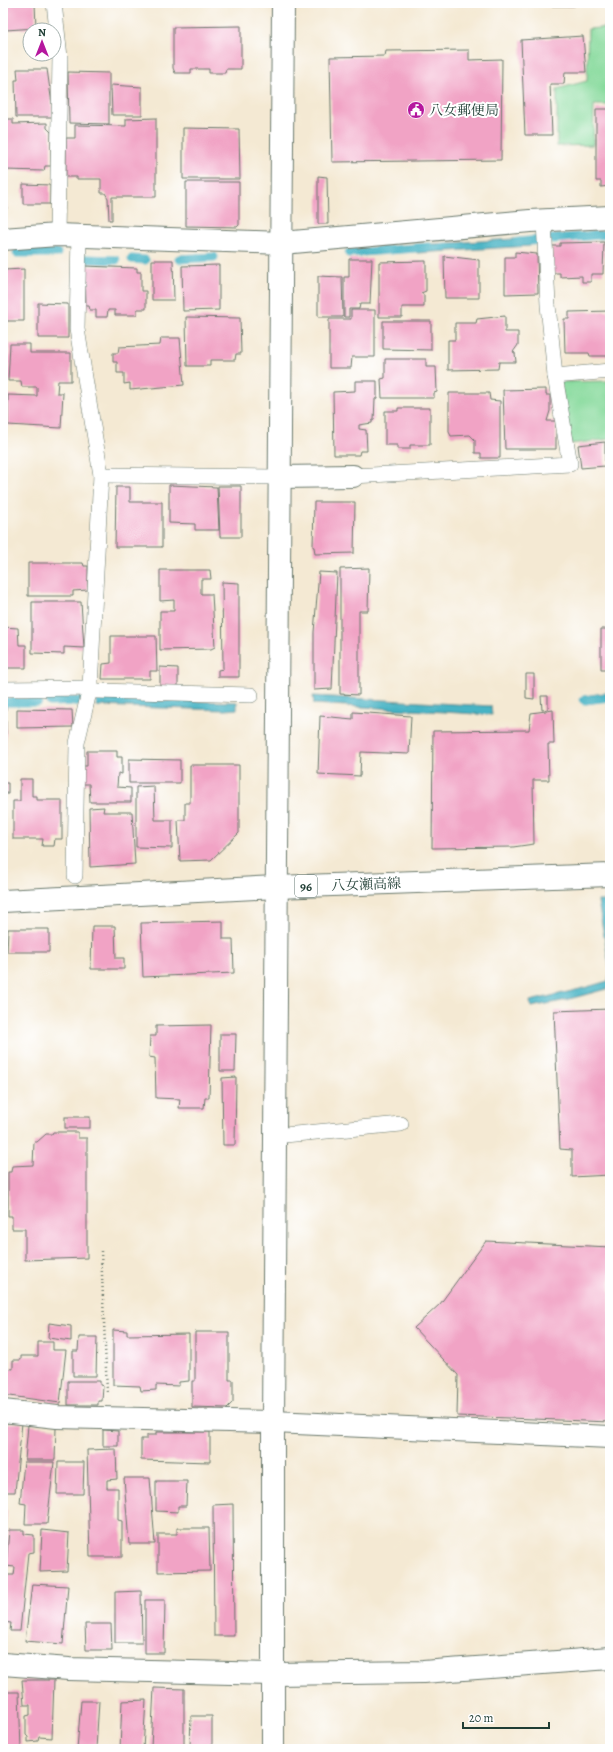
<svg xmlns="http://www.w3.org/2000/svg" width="613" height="1752" viewBox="0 0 613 1752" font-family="Alegreya,'Noto Serif JP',serif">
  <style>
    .green { fill: #87da9c; stroke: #538c68 }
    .water { fill: #47b3c4; stroke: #33787c }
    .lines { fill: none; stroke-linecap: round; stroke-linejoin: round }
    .stream { stroke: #47b3c4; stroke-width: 9 }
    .building { fill: #f1a3c5 }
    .lane-casing { stroke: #6a796c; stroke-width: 16 }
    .street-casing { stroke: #6a796c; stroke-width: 24 }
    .secondary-casing { stroke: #6a796c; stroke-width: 24 }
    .primary-casing { stroke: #6a796c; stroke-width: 24 }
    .path { stroke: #6a796c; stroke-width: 2.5; stroke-dasharray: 1 3; stroke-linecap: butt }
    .lane { stroke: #fff; stroke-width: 15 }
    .street { stroke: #fff; stroke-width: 22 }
    .secondary { stroke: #fff; stroke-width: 22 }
    .primary { stroke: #fff; stroke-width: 22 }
    .labels { text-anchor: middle; stroke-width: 4; stroke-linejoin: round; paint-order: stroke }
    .shield { fill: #fff; stroke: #627771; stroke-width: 1 }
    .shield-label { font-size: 13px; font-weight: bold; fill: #1f3d34 }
    .poi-label { font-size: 14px; fill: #1f3d34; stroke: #fff; text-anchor: start }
    .street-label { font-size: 14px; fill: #1f3d34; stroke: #fff }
  </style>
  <rect width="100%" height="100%" fill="#fff"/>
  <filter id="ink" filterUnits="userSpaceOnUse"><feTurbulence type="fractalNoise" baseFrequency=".025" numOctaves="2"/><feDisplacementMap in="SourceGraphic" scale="8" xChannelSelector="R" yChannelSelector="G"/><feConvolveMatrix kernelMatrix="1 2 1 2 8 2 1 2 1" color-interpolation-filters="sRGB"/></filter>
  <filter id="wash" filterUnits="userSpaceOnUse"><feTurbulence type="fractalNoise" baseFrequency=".012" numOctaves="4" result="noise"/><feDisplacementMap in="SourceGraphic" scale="16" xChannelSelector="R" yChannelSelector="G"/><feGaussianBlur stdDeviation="0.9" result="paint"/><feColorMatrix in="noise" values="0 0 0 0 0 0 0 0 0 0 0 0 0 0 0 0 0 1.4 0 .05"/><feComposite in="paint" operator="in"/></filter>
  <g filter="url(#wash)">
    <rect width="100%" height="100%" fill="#f4e9d3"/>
    <!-- green -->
    <g class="green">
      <path d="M610,27V105H594L593,145L557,146V89L587,81L588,29Z"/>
      <path d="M610,381V439L571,444L560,382Z"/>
    </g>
    <!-- water -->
    <g class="water">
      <path d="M530,238V246L417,253V245Z"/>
      <path d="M610,692V700L586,704L584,696Z"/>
      <path d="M313,696L491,706L492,715L314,704Z"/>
      <path d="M97,699L237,702V709L225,710L96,706Z"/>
      <path d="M598,901H610V909L605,910L610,935V988L562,1001L531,1007L530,1001L580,989L608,981L610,971Z"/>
    </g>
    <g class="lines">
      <!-- stream -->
      <g class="stream">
        <path d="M518,242L610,234"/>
        <path d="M17,253H57"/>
        <path d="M349,253L429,247"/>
        <path d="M85,259L116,260"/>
        <path d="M132,259L145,260"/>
        <path d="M179,259L214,257"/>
        <path d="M584,700L610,697"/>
        <path d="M3,702H38"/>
        <path d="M50,702L81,701"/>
      </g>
    </g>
    <g id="blocks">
      <!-- building -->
      <g class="building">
        <path d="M3,3H35L36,28L6,30V26H3Z"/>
        <rect x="124" y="3" width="20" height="3"/>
        <rect x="544" y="3" width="30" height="3"/>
        <path d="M241,26V69H226L225,73H209V69H191V73H175L173,68V27Z"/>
        <path d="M583,36L586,72H565L564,84H550L552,135H525L521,40Z"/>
        <path d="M469,50V60L502,59L501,160L332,162L330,57L385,56L386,51Z"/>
        <path d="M17,69H47L52,104V117H16L15,80H18Z"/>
        <path d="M68,72L109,73V124L69,123Z"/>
        <path d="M111,85L142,87V115H112Z"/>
        <path d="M596,109H610V186L601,187V181H596Z"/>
        <path d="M156,118V197H112V220H109L108,198L105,193H101V179H77V177H66V138H75V125L126,126V119Z"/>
        <path d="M4,119H13V124L47,123V128L51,132V166H45L44,171L4,170Z"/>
        <path d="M183,128L239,129L240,179H183Z"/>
        <path d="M318,176L327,177L328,224H318Z"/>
        <path d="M186,182H239V225L237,227L186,226Z"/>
        <path d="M23,184L50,185V204H23Z"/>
        <path d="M3,201H6L7,208L5,211V226H3Z"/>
        <path d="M604,242L603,274H591V282H582V276L560,277V273H552V246H560V243Z"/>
        <rect x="607" y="242" width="3" height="26"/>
        <path d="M515,252L537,254L538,293L505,294V257H515Z"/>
        <path d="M444,256L479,260V298H445Z"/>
        <path d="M349,259H372L370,304H360L359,309H349V317H344V277H349Z"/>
        <path d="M152,260H173L174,300H152Z"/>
        <path d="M426,261V291L421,293L424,295V307H402V317H379V262Z"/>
        <path d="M219,265V310L183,311L182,266Z"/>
        <path d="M85,266L137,268V272H141V291H146V309H137V315H115V310H108L107,317H96V310H90L89,306H86Z"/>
        <path d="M24,269V321H3L4,270Z"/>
        <path d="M318,276L342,277L343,317H318Z"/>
        <path d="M38,303L68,304V338H38Z"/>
        <path d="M351,310H375V357H352L351,368H329V319H351Z"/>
        <path d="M610,311V356H590L589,353H565L564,319H569V312Z"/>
        <path d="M505,316V332H518V345L513,352L515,353L516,362H499L498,369L448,370V340H455V323H476L477,319Z"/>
        <path d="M186,317L240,318L241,354H236L235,360H210V366H187Z"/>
        <path d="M383,321H431V350L383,349Z"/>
        <path d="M161,338H180L184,385L130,390V383L124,384V373H117V362H113V353H118L119,347L160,345Z"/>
        <path d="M10,344H30V353H71V381H58L57,393H63L61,428L8,425V395L37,396V387H22L21,381H8Z"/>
        <path d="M385,359H426V367H436L437,392L434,393V398H382L381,379L385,378Z"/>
        <path d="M355,381H377V398L375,399L374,420L372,421V423L359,425V429L366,430L367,451H360L359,455H334L333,392L355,391Z"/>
        <path d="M546,389V395H550V411L547,421H556V449H505L503,390Z"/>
        <path d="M449,393H489L490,400L500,401V458H481V453H475V440L470,435L451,436L449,432Z"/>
        <path d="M398,408H430V445H410V449H397V445H385V411H398Z"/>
        <path d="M605,442V466L581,468L578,445Z"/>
        <path d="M169,485L217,487L219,530H195V524L169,523Z"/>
        <path d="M218,486H241V537H220Z"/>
        <path d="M116,487H130V502H162V547H115Z"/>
        <path d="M314,502H355L354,553L315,554L314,547H313Z"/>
        <path d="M28,563H83L84,566H88V590L73,591V596H28Z"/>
        <path d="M369,568L368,611H359V695L340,694V569Z"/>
        <path d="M160,570H210L211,579H201V594H212L215,647L211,649L160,650V611H174V600L160,601Z"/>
        <path d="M319,572L337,573L332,689L314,690V632Z"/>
        <path d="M222,582L239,583V677H218V670L223,669Z"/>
        <path d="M32,602H81L84,648L64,647V654L32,653Z"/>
        <path d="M3,627L18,628L19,645H26V668H3Z"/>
        <path d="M601,629H609L610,670H601Z"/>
        <path d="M111,636H156L157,671H150V679H102L103,664L111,663Z"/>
        <path d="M160,667L178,668V687H160Z"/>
        <path d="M526,674H534V699L526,698Z"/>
        <path d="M541,696H548V709L542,710Z"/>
        <rect x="3" y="707" width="3" height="49"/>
        <path d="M17,709L72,710L73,727L17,728Z"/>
        <path d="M553,710L554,744H548L549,780H533L534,844L513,847L432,848L433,731L529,730L531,713Z"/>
        <path d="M353,712L411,716L409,754L361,752L360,776L318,774L320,716L353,719Z"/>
        <path d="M87,751H117V757H122V774L118,773L117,787L131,788V802H90L89,784H83V766H87Z"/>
        <path d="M129,759L180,760V783H129Z"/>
        <path d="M190,765H239V833L211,860L180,861L178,820H185V803H190Z"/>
        <path d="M20,779H32V796H37V800H62V839H55L54,846H42L43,839H13V801H20Z"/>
        <path d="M3,783H8V794H4V800H3Z"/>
        <path d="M154,786L155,820H172V848L136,847V787Z"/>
        <path d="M104,807L103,812H132L135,864L90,867L89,808Z"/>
        <path d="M223,921V939H233L234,973L143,977L141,923Z"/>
        <path d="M92,926H115L116,958H124V969H91Z"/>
        <path d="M8,929H49V952H7Z"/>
        <path d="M610,1009V1175L572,1177V1150L560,1149L554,1011Z"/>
        <path d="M211,1025L209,1098H205L204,1108H179L180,1099L156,1098L155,1058L149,1057L150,1036H156V1026Z"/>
        <path d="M220,1034H236L235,1071H220Z"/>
        <path d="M236,1077L235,1145H223L222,1078Z"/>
        <rect x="65" y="1117" width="25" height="11"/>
        <path d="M53,1132H78V1138H87V1258L25,1260V1229H12V1216H8V1172H11L12,1166L33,1165L34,1142H37L46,1134H52Z"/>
        <path d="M486,1241L610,1247V1422L457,1416L458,1375L414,1328L440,1304Z"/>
        <path d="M49,1323L71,1326V1341L48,1338Z"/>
        <path d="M113,1330L127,1331V1335L189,1334V1381L179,1382V1386L156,1385V1390L141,1391L140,1386L113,1385Z"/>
        <path d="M195,1332H229V1380H233V1402L227,1408L192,1407V1381H195Z"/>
        <path d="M79,1337H97L96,1376H73V1351H78Z"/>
        <path d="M38,1342H53V1350H66L60,1403L3,1395V1368L13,1369V1360H21V1356H38Z"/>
        <path d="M68,1381H100V1385L103,1386L102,1401H98V1405H68Z"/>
        <path d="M3,1423H22L15,1492H3Z"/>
        <path d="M28,1425L56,1428L55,1460H25Z"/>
        <path d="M103,1430L118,1431V1446H103Z"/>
        <path d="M156,1432H210V1462L141,1460V1439H147V1435H156Z"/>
        <path d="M116,1449L117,1479L107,1480V1488H118V1520L122,1521V1557H90L87,1450Z"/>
        <path d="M24,1462H54L47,1524H25L26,1504L20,1503Z"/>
        <path d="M58,1462H84L83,1494H57Z"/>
        <path d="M124,1478H150L155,1544H129Z"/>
        <path d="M156,1481H187L186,1506H178V1512L156,1511Z"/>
        <path d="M233,1504L234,1636H214L213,1505Z"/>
        <path d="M3,1511H7L4,1546H3Z"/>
        <path d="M177,1528H209L210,1571L158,1572V1534H177Z"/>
        <path d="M9,1530H24V1534L34,1535V1552L28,1553L20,1631H10L11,1623L3,1622V1575H14L15,1567L6,1566Z"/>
        <path d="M42,1530L69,1533L67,1571L40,1572Z"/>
        <path d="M32,1584L68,1586L63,1644L25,1641Z"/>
        <path d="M141,1591L142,1643H115V1592Z"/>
        <path d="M145,1600H165L164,1653H145Z"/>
        <path d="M85,1624H111L112,1650H86Z"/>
        <path d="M22,1680H54L52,1738L39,1737L38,1741L28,1742V1737L26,1735V1716L30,1715V1705H24Z"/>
        <path d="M154,1688L184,1689V1744L180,1747V1749H146V1748L151,1747Z"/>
        <path d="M3,1692H19L21,1749H3Z"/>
        <path d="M146,1700L143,1749H120L122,1701Z"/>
        <path d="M81,1701H99L96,1749H77Z"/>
        <path d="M191,1716H212V1749H184V1746H190Z"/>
      </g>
    </g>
  </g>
  <g filter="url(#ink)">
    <use href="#blocks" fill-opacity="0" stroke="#6a796c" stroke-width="1"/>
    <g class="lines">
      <!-- lane casing -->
      <g class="lane-casing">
        <g id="lane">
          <path d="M54,3L60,57L57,235"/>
          <path d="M555,376L610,371"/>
          <path d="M101,475L280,477"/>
          <path d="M353,476L570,464L555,376L548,305L544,220"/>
          <path d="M3,689L90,688L97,691L251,695"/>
          <path d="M75,876L77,743L90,688L101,475L77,329L79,236"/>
          <path d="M274,1136L401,1124"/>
        </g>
      </g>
      <!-- street casing -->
      <g class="street-casing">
        <g id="street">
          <path d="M3,239L57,235L282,243L530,221L610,217"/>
          <path d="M280,477L353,476"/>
          <path d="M3,1411L57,1417L273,1422L610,1437"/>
          <path d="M3,1664L69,1669L274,1674L423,1672L610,1658"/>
        </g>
      </g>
      <!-- secondary casing -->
      <g class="secondary-casing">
        <path id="secondary" d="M273,1749V1422L283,3"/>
      </g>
      <!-- primary casing -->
      <g class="primary-casing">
        <path id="primary" d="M3,901L276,887L610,875"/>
      </g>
      <!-- path -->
      <path class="path" d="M101,1251L107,1392"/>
      <!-- lane -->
      <use href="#lane" class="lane"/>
      <!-- street -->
      <use href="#street" class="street"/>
      <!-- secondary -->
      <use href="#secondary" class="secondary"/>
      <!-- primary -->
      <use href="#primary" class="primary"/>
    </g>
  </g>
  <!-- icons -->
  <defs>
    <g id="civic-disc" transform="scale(0.9)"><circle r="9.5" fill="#b5179e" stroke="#fff"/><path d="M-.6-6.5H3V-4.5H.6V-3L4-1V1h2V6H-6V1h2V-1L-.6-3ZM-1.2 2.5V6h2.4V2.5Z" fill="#fff"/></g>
  </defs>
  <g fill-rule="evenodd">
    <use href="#civic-disc" x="416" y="110"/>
  </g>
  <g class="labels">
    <!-- shield labels -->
    <rect class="shield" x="295" y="875" width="22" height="22" rx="3"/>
    <g class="shield-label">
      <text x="306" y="891">96</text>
    </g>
    <!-- poi labels -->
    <g class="poi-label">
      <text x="429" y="115">八女郵便局</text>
    </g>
    <!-- street labels -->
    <g class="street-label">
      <text transform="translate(366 884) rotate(-2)" y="5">八女瀬高線</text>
    </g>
  </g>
  <!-- margin -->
  <rect width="613" height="1752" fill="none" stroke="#fff" stroke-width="16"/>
  <!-- north arrow -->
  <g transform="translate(42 42)"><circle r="19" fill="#ffffff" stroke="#a5b1ae"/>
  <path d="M0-3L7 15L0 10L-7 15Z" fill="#b5179e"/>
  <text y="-6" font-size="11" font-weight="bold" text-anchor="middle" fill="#1f3d34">N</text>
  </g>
  <!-- scale -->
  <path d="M463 1722v6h86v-6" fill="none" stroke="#1f3d34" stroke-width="2"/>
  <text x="469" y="1722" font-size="12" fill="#1f3d34" stroke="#ffffff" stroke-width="3" paint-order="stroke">20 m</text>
</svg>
